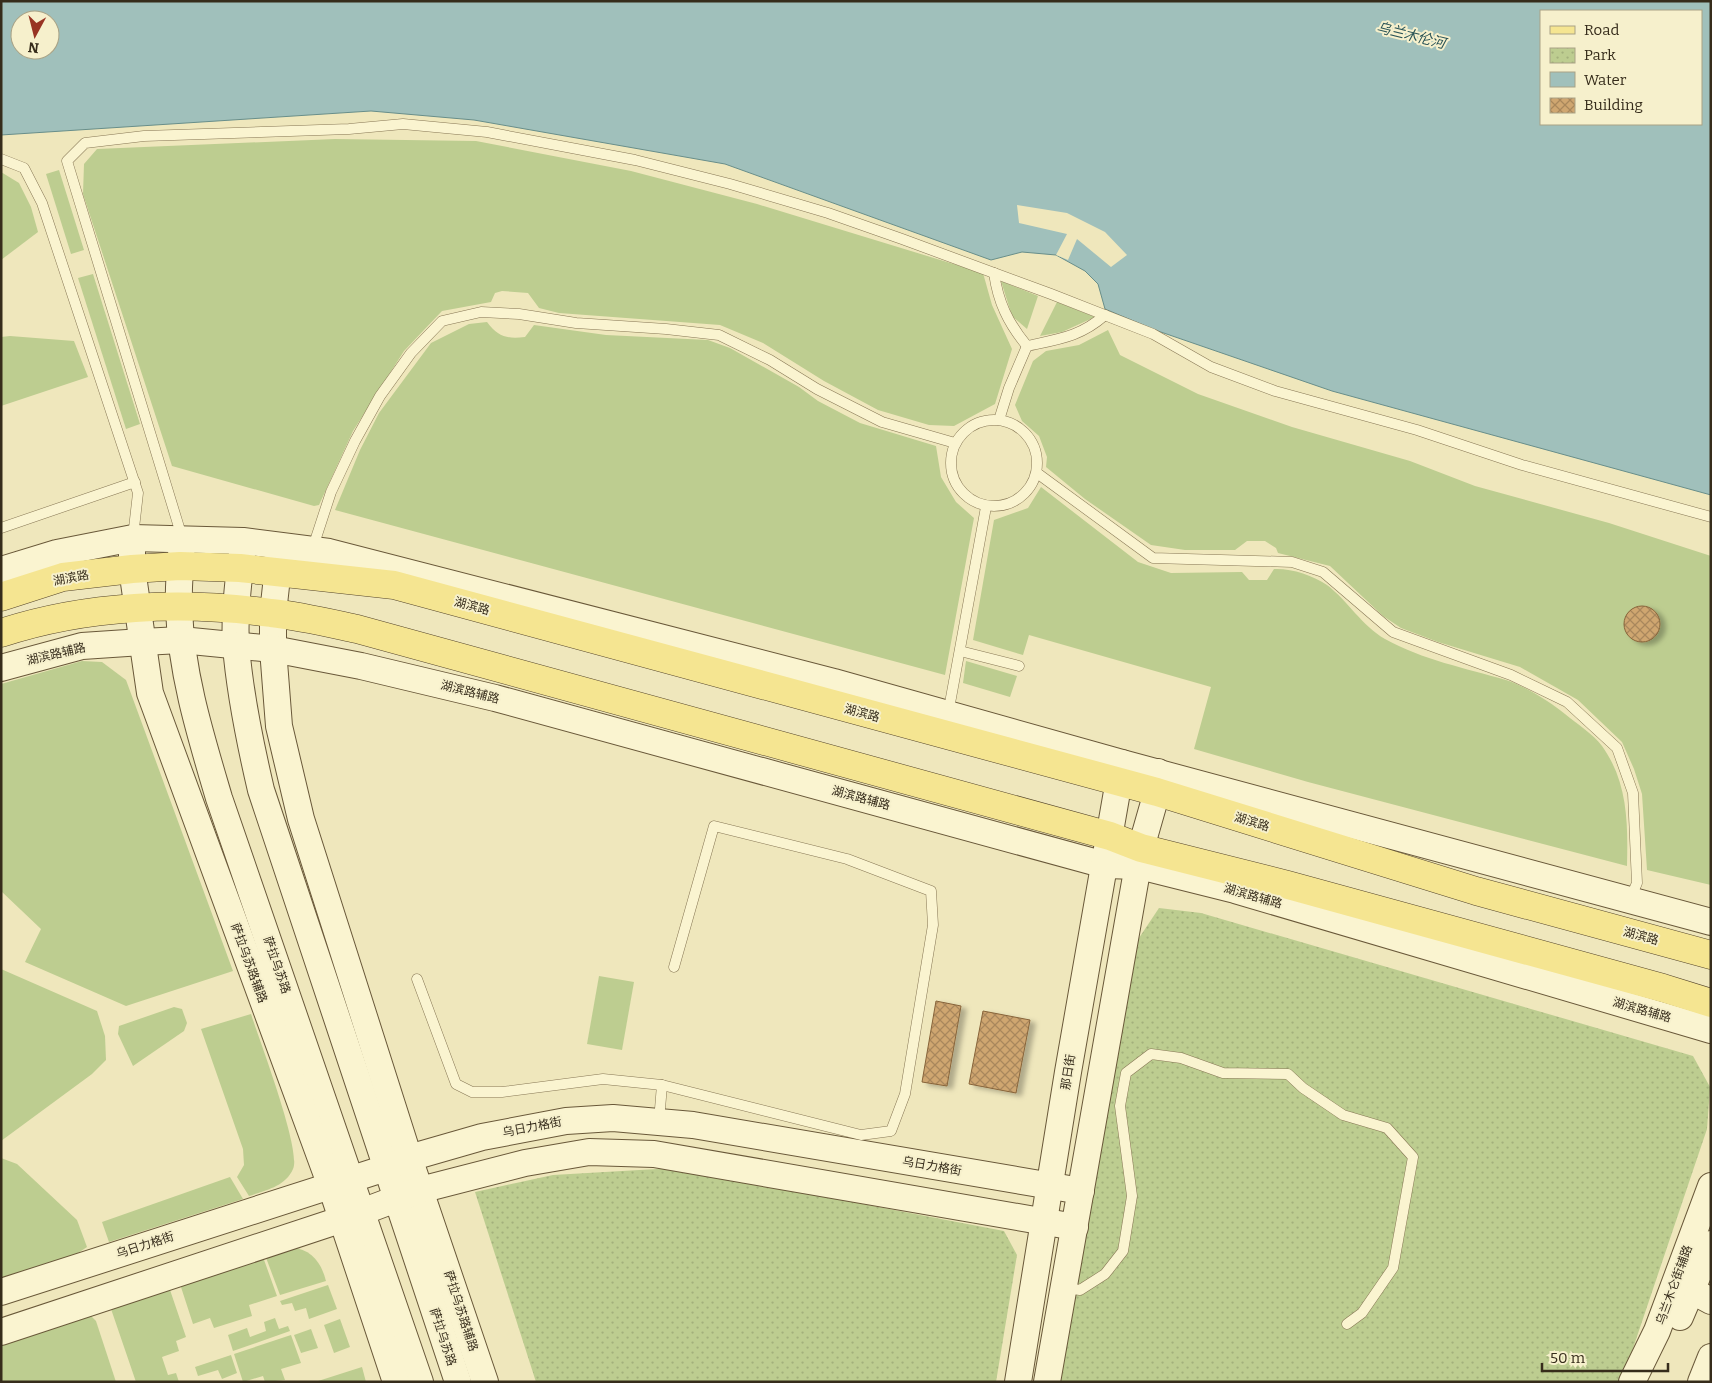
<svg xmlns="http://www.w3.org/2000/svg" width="1712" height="1383" viewBox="0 0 1712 1383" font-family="Bitter,'Noto Sans SC',serif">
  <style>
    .grass { fill: #bdcd90 }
    .park { fill: url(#park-dots) }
    .water { fill: #a0c0bb; stroke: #688e8a; fill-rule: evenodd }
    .pier { fill: #efe7bc }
    .building { fill: url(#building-cross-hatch); stroke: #87643a; filter: url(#shadow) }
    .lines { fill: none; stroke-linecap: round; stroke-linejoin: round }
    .lane-casing { stroke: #877755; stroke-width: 11 }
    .secondary-casing { stroke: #695839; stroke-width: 28 }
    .primary-casing { stroke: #54442a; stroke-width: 29 }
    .lane { stroke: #faf4d0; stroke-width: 10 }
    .secondary { stroke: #faf4d0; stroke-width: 26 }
    .primary { stroke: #f5e591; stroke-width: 28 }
    .labels { text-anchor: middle; stroke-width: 4; stroke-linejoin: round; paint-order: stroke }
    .street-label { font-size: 12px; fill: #362c1b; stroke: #f6f0cc }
    .water-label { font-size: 14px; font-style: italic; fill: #295356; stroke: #f6f0cc }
  </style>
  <defs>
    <pattern id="park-dots" width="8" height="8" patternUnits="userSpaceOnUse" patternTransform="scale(1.25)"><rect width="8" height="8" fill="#bdcd90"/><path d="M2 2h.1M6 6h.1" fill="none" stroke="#a3b07c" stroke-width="1.8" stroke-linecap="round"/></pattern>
    <pattern id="building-cross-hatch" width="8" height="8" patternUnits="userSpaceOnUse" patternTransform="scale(1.25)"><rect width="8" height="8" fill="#cfa670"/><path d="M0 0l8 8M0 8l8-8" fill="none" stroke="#a9875b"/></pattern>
    <filter id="shadow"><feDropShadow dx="5.5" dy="3" stdDeviation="2.5" flood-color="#0004"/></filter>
  </defs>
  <rect width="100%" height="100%" fill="#efe7bc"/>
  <!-- grass -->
  <g class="grass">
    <path d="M335,139L476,141L631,171L757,204L983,273L992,305L1012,349L995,404L954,426L929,425L878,410L824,381L763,343L720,325L559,313L539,308L528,293L502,291L495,293L491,302L442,311L404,351L353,431L319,505L314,506L172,466L83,194L84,164L97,149Z"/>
    <path d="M59,170L84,250L71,254L46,174Z"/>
    <path d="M1,172L19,183L31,207L38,232L1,260Z"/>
    <path d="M93,274L140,424L126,429L78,278Z"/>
    <path d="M1001,281L1038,296L1027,329L1012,316Z"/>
    <path d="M1057,302L1095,317L1062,332L1040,336Z"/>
    <path d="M487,322C498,337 507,339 525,337L534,325L606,335L708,340L730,348L799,387L818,401L860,423L936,446L941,477L956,502L974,518L945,675L335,510L360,450L379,413L431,343L469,324Z"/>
    <path d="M1108,330L1120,355L1198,394L1292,427L1410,461L1475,486L1609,523L1711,556V885L1647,870L1642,794L1634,769L1622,742L1578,700L1520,667L1438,642L1401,628L1383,616L1330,566L1278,553L1276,548L1265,541H1247L1235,550H1185L1151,545L1085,499L1046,467L1047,457L1039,436L1022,421L1015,405L1033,361L1046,351L1079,345Z"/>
    <path d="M10,336L74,341L88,377L1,406V337Z"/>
    <path d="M1041,487L1138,562L1171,573L1242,572L1249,580H1267L1274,569C1290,568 1313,575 1327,585C1348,601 1362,626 1385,639C1423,660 1465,668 1506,680C1523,685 1552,703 1565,714C1577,724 1593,734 1602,746C1628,782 1628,824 1627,866L1308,782L1194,749L1211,687L1029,635L1023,655L973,640L994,520L1028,508Z"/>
    <path d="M82,661L102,662L126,680L233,971L126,1006L25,962L41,929L1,891V684Z"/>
    <path d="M966,661L1017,676L1010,697L963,683Z"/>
    <path d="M1,969L97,1011L105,1036L106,1060L92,1074L1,1141Z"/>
    <path d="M599,976L634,982L622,1050L587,1044Z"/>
    <path d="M174,1007L182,1009L187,1023L184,1031L133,1066L118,1034L119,1026Z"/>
    <path d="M251,1014C259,1039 302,1151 293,1169C285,1187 266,1190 249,1196L237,1177L244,1165L243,1149L201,1029Z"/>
    <path d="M1,1158L17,1164L77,1220L87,1247L75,1255L1,1279Z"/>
    <path d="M230,1177L243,1199L109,1242L102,1222Z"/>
    <path d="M291,1247C312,1250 321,1262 326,1281L280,1295L265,1255Z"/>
    <path d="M263,1257L277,1296L249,1305L252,1316L214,1328L210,1318L193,1324L180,1284Z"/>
    <path d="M328,1285L337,1309L309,1319L306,1308L295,1311L292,1303L282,1305L280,1301Z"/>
    <path d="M169,1287L186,1337L176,1341L179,1351L162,1357L168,1375L176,1373L179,1382H136L110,1306Z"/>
    <path d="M90,1315L96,1321L116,1382H1V1342Z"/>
    <path d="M275,1318L279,1329L288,1326L290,1331L233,1351L228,1335L247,1328L250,1337L266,1331L264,1322Z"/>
    <path d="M340,1319L350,1347L334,1353L324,1325Z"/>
    <path d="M311,1329L318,1348L301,1353L294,1335Z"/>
    <path d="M291,1335L301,1363L281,1369L285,1380L265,1382L263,1376L243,1382L234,1354Z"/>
    <path d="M231,1355L237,1373L222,1379L218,1370L198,1376L195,1367Z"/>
    <path d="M362,1367L366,1382H315Z"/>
  </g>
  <!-- park -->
  <g class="park">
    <path d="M1159,908L1201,913L1693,1056L1710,1087L1707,1129L1625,1372L1620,1382H1055L1137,941Z"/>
    <path d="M674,1168L1004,1231L1017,1255L996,1382H536L475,1192L553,1175Z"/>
  </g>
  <!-- water -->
  <path class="water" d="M1,1H1711V495L1332,391L1155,330L1105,309L1098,284L1085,271L1056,255L1022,252L991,260L725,164L474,120L371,111L1,135ZM1541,11H1701V124H1541ZM20,20H50V50H20Z"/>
  <!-- pier -->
  <path class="pier" d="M1017,205L1067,213L1105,232L1127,255L1111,267L1077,239L1068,260L1056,255L1067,234L1019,223Z"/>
  <!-- building -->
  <g class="building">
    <circle cx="1642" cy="624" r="18"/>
    <path d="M936,1001L961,1006L947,1086L922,1082Z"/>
    <path d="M983,1011L1030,1020L1016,1093L969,1084Z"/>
  </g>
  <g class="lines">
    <!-- lane casing -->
    <g class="lane-casing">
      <g id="lane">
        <path d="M1,159L24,168L42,203L138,493L133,537"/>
        <path d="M994,273C998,302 1008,323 1027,346"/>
        <circle cx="994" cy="463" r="43"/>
        <path d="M999,420L1009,388L1027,346C1059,339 1080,337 1105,315"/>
        <path d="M1037,473L1153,558L1292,562L1323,572L1393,632L1511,675L1567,702L1617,748L1633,793L1637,883L1630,899"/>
        <path d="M1,528L135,482"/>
        <path d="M182,537L67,161L85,143L144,136L349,129L403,124L487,132L635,160L730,184L828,213L902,239L1051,294L1153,334L1211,367L1275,391L1417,430L1522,465L1711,517"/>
        <path d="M315,541L331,492L355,441L380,396L411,353L442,321L481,312L519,314L576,323L666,329L719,335L770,360L817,389L882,422L955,443"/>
        <path d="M960,651L1019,666"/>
        <path d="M948,714L986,507"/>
        <path d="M417,979L456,1084L472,1092H502L603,1079L662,1085L861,1135L891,1131L905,1094L933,925L931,891L847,859L714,826L674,967"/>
        <path d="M659,1121L662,1085"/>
        <path d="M1065,1288L1080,1290L1105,1274L1123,1251L1132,1196L1120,1106L1126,1073L1151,1054L1181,1058L1223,1073L1288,1074L1303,1088L1343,1115L1387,1128L1413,1157L1393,1268L1362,1313L1347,1324"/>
      </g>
    </g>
    <!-- secondary casing -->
    <g class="secondary-casing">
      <g id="secondary">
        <path d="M182,544C180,565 178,587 179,609C181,673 201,737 219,798L420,1382"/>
        <path d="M132,546V569L150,693L331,1186L396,1382"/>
        <path d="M243,547C238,580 234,614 236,646C240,695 250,743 261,790L458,1382"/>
        <path d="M280,550L273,613V649L279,726L301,819L409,1158L485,1382"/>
        <path d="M1,570L57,553L133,538L243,541L329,552L834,682L1122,763L1711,922"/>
        <path d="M1,668L82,646L142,642L181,640L273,649L361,666L495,698L1105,865L1139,866L1235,890L1711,1030"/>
        <path d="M1676,1282L1711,1301"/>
        <path d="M1,1292L386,1168L409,1158L482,1137L566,1121L613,1118L693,1125L1081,1191"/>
        <path d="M1680,1317L1711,1244"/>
        <path d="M1,1332L343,1219L420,1190L525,1163L589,1152L654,1154L1075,1227"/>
        <path d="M1018,1382L1068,1072L1122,763"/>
        <path d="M1047,1382L1141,848L1157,792L1158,772"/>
        <path d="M1632,1382L1657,1331L1711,1186"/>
        <path d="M1701,1382L1711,1357"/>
      </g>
    </g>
    <!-- primary casing -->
    <g class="primary-casing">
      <g id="primary">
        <path d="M1,597L63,577L132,569L180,566L240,568L394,585L1157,792L1476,891L1711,955"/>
        <path d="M1,633C86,605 183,601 271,613C300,616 329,623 357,629L1110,836L1141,848L1288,885L1663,988L1711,1003"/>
      </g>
    </g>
    <!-- lane -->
    <use href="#lane" class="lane"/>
    <!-- secondary -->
    <use href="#secondary" class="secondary"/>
    <!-- primary -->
    <use href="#primary" class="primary"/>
  </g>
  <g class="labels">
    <!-- street labels -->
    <g class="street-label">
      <text transform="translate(71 578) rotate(-11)" y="4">湖滨路</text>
      <text transform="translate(472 606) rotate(15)" y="4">湖滨路</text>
      <text transform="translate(56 654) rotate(-13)" y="4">湖滨路辅路</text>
      <text transform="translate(470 692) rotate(14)" y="4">湖滨路辅路</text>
      <text transform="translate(862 713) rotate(15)" y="4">湖滨路</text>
      <text transform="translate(861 798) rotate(15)" y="4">湖滨路辅路</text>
      <text transform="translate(1252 822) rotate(17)" y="4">湖滨路</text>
      <text transform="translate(1253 896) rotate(16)" y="4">湖滨路辅路</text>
      <text transform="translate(1641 936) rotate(15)" y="4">湖滨路</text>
      <text transform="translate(249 963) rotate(70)" y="4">萨拉乌苏路辅路</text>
      <text transform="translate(277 965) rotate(71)" y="4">萨拉乌苏路</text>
      <text transform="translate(1642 1010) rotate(16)" y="4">湖滨路辅路</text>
      <text transform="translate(1068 1072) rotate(-81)" y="4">那日街</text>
      <text transform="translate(532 1127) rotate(-11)" y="4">乌日力格街</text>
      <text transform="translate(932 1166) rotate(10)" y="4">乌日力格街</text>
      <text transform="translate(145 1245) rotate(-18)" y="4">乌日力格街</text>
      <text transform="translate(1674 1285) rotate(-70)" y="4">乌兰木仑街辅路</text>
      <text transform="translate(461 1311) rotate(72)" y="4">萨拉乌苏路辅路</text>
      <text transform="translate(443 1337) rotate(72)" y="4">萨拉乌苏路</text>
    </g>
    <!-- water labels -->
    <g class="water-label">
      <text transform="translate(1411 35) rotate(14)" y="5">乌兰木伦河</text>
    </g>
  </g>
  <!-- border -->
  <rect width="1712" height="1383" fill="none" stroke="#362c1b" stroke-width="5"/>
  <!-- legend -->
  <rect x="1540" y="10" width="162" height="115" fill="#f6f0cc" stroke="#a9a285"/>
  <rect x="1550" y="26" width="25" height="8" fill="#f5e591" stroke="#a9a285"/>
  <text x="1584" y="35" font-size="15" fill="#362c1b">Road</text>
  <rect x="1550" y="48" width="25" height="15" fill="url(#park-dots)" stroke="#a9a285"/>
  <text x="1584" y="60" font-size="15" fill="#362c1b">Park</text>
  <rect x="1550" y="72" width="25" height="15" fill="#a0c0bb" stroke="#a9a285"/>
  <text x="1584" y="85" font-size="15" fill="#362c1b">Water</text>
  <rect x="1550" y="98" width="25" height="15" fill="url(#building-cross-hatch)" stroke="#a9a285"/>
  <text x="1584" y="110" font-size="15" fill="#362c1b">Building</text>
  <!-- north arrow -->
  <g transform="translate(35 35) rotate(187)"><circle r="24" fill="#f6f0cc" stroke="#a9a285"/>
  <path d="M0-4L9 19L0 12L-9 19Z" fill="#983423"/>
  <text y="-8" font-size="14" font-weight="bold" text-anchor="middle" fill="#362c1b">N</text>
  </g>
  <!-- scale -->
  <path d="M1542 1363v8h126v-8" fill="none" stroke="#362c1b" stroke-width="2.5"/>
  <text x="1550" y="1363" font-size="15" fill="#362c1b" stroke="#f6f0cc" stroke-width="4" paint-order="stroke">50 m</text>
</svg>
